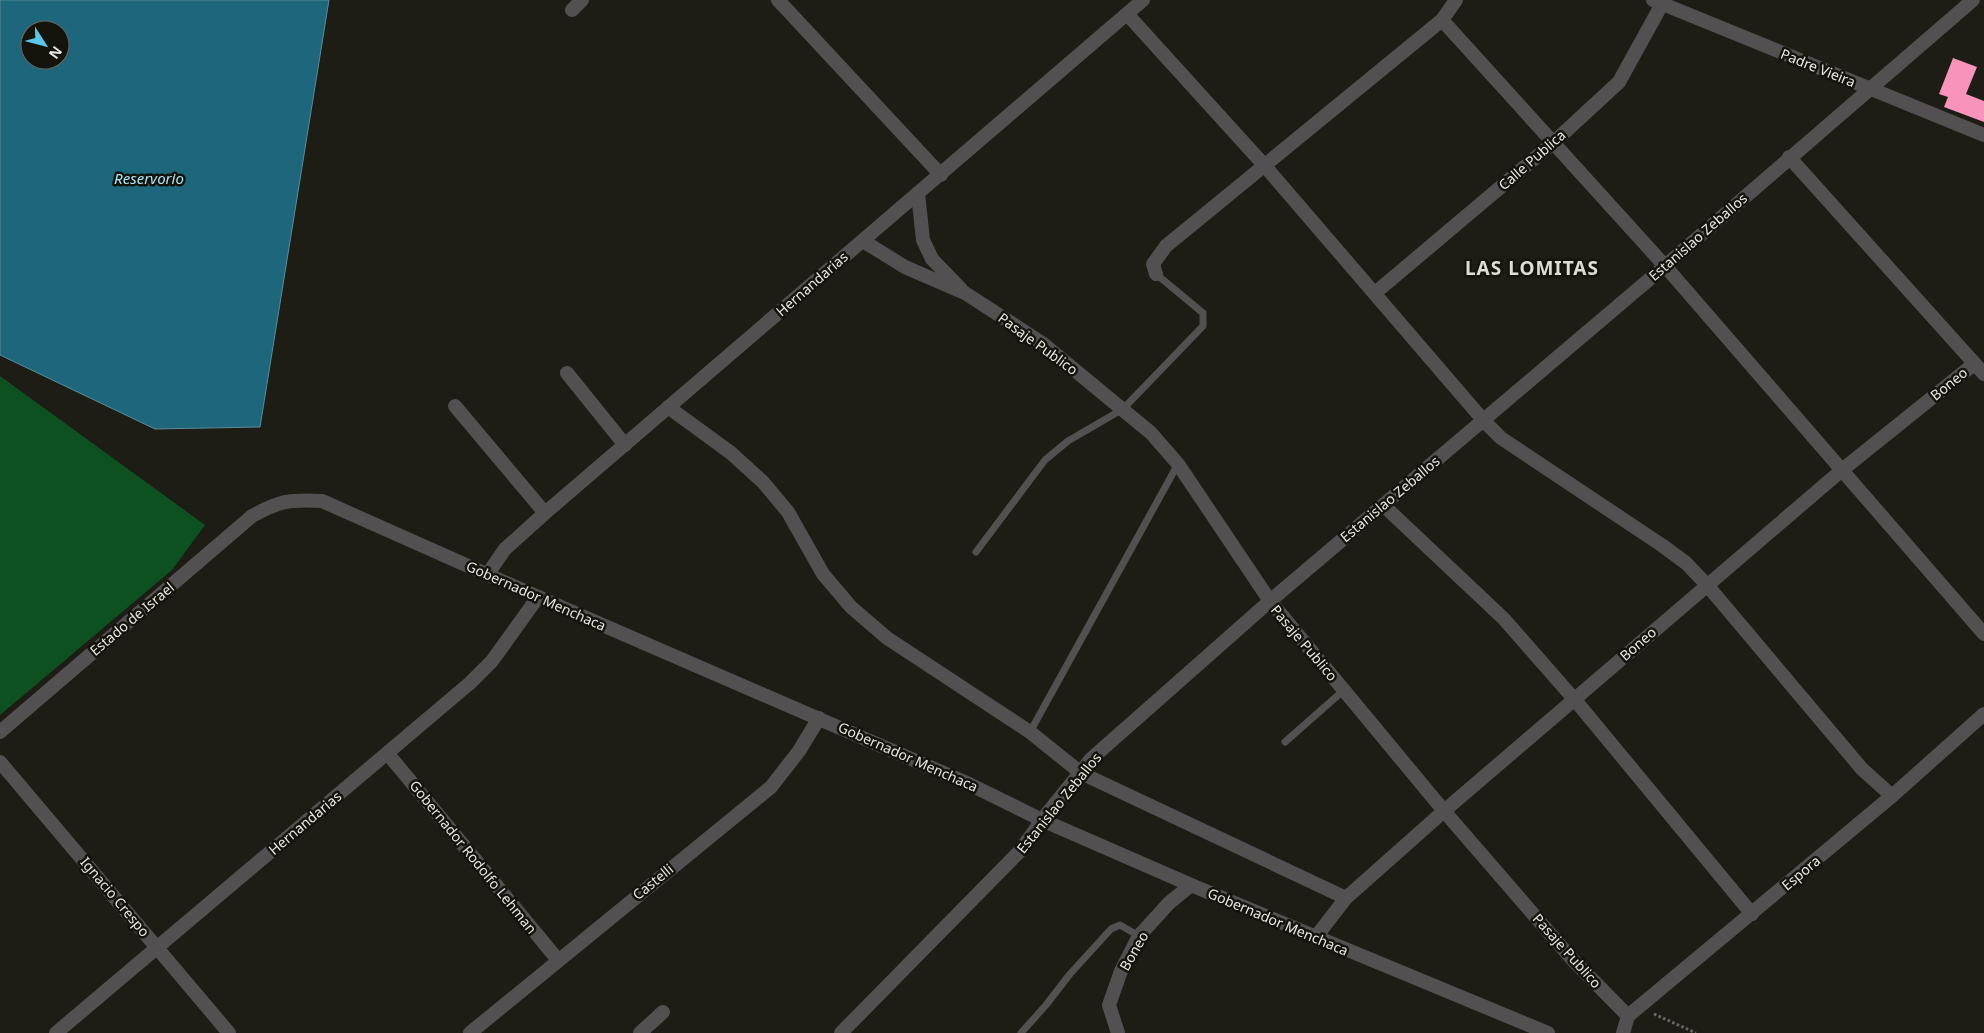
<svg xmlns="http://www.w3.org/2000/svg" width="1984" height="1033" viewBox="0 0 1984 1033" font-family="'Noto Sans',sans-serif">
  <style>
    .green { fill: #0e5121 }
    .water { fill: #1d667b; stroke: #5a8d9a; fill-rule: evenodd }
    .building { fill: #f894bb }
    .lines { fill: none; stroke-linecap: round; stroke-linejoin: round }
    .path { stroke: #6a6963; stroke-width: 3; stroke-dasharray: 2.5 2.5; stroke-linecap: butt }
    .lane { stroke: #545051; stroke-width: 7 }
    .street { stroke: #545051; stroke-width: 14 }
    .labels { text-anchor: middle; stroke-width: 5; stroke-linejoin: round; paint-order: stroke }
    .street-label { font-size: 14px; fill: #e8e7e3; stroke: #14130c }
    .water-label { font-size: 15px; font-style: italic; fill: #aee6f9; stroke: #14130c }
    .district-label { font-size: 19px; font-weight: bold; letter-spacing: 1px; fill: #dedcd3; stroke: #14130c }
  </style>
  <rect width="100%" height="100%" fill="#1d1c15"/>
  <!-- green -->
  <path class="green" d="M0,376L205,525L172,570L0,715Z"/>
  <!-- water -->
  <path class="water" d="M0,0H329L260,427L155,429L0,355ZM30,30H60V60H30Z"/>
  <!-- building -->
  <path class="building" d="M1953,58L1977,67L1966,94L1984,101V122L1944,107L1948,97L1939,94Z"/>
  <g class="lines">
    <!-- path -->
    <path class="path" d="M1654,1014L1696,1033"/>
    <!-- lane -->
    <g class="lane">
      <path d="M976,552L1045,460L1068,441L1123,409L1203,326V313L1156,274"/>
      <path d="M1030,732L1178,464"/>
      <path d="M1285,742L1344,690"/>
      <path d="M1021,1033L1046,1005L1070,974L1111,929L1120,925L1139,936"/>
    </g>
    <!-- street -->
    <g class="street">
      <path d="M778,0L941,175"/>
      <path d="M1653,0L1984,135"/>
      <path d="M572,10L582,0"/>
      <path d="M1127,14L1264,165L1484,421L1501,438L1663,546L1686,563L1707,585L1862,769L1892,796"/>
      <path d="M1442,20L1665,266L1984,634"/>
      <path d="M1789,157L1984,374"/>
      <path d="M918,193L923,240L932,259L961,289"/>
      <path d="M863,241L905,267L965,293L1042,343L1151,433L1178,464L1270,601L1444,811L1572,959L1628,1016"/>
      <path d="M1156,274L1153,264L1166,246L1442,20L1456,0"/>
      <path d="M1375,293L1554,142L1619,82L1662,4"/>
      <path d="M567,373L625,445"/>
      <path d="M455,406L545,513"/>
      <path d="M668,407L731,453L763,482L788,512L823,574L851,607L887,638L1030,732L1081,773L1346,898"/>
      <path d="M1383,505L1504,619L1575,700L1752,914"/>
      <path d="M487,575L505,549L545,513L1143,0"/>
      <path d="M0,732L252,516C279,501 290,499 322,501L538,597L969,784L1042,820L1191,885L1548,1033"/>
      <path d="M388,754L558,960"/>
      <path d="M0,762L229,1033"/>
      <path d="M1315,938L1346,898L1444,811L1842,470L1974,364"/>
      <path d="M56,1033L470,683L492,661L538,597"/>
      <path d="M470,1033L771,787L799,751L819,718"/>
      <path d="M640,1033L663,1012"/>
      <path d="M841,1033L1020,851L1042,820L1091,759L1270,601L1665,266L1973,0"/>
      <path d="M1118,1033L1109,1005L1121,971L1139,936L1169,903L1191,885"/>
      <path d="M1623,1033L1628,1016L1892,796L1984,714"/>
    </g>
  </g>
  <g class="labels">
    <!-- street labels -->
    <g class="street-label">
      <text transform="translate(1818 68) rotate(22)" y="5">Padre Vieira</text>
      <text transform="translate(1532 160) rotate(-41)" y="5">Calle Publica</text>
      <text transform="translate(1698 237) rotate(-41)" y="5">Estanislao Zeballos</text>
      <text transform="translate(812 284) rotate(-41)" y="5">Hernandarias</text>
      <text transform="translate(1038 344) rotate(36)" y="5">Pasaje Publico</text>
      <text transform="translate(1949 384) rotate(-39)" y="5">Boneo</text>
      <text transform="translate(1390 499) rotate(-40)" y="5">Estanislao Zeballos</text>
      <text transform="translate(536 596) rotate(24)" y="5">Gobernador Menchaca</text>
      <text transform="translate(132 619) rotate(-40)" y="5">Estado de Israel</text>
      <text transform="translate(1304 643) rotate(50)" y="5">Pasaje Publico</text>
      <text transform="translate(1638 644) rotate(-41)" y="5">Boneo</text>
      <text transform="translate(908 757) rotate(24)" y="5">Gobernador Menchaca</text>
      <text transform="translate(1059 803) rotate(-51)" y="5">Estanislao Zeballos</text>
      <text transform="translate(305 823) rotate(-40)" y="5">Hernandarias</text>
      <text transform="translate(473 857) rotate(51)" y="5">Gobernador Rodolfo Lehman</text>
      <text transform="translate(1801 873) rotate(-40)" y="5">Espora</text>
      <text transform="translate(653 882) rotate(-39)" y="5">Castelli</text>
      <text transform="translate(115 897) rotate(50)" y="5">Ignacio Crespo</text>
      <text transform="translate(1278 922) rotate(23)" y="5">Gobernador Menchaca</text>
      <text transform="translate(1134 951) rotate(-60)" y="5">Boneo</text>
      <text transform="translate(1567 951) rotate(48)" y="5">Pasaje Publico</text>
    </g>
    <!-- water labels -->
    <g class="water-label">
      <text x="149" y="184">Reservorio</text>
    </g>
    <!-- district labels -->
    <g class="district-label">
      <text x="1532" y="275">LAS LOMITAS</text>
    </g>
  </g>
  <!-- north arrow -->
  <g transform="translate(45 45) rotate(126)"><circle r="24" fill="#14130c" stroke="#696862"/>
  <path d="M0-4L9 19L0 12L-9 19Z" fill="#5cc7e8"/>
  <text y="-8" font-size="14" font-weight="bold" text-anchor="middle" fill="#e8e7e3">N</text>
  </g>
</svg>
